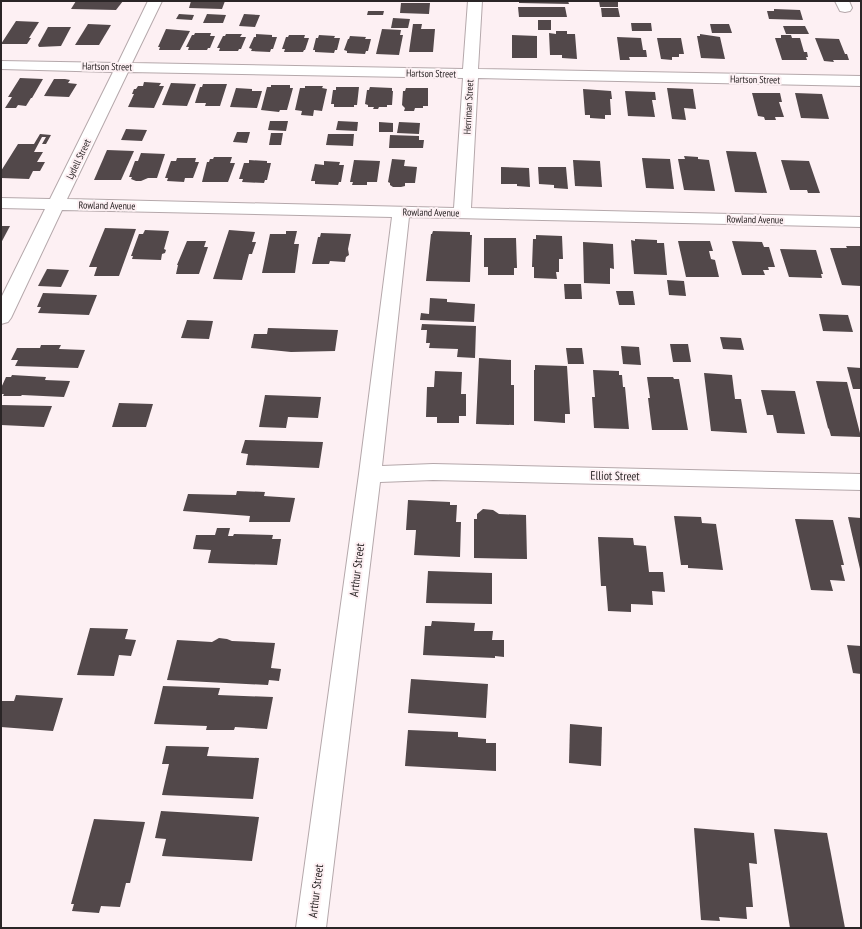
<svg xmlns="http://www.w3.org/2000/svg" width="862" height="929" viewBox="0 0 862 929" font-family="'PT Sans Narrow',sans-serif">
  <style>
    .building { fill: #52484a }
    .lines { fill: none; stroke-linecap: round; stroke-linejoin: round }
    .street-casing { stroke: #b5a8ab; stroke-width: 2 }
    .street { fill: #fff; fill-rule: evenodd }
    .labels { text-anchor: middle; stroke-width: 4; stroke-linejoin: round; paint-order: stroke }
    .far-street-label { font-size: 10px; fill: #2a2526; stroke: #fdf0f3 }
    .street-label { font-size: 12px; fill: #2a2526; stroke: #fdf0f3 }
  </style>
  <rect width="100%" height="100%" fill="#fdf0f3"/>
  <!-- building -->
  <g class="building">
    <path d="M76,1H123L116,10L71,9Z"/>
    <path d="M191,1H225L222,9L189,8Z"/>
    <path d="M519,1H568L569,4L519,3Z"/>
    <path d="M599,1H618V7H600Z"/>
    <path d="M401,3H430L429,14L400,13Z"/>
    <path d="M518,7H565L567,17H519Z"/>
    <path d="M601,8H618L620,17H602Z"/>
    <path d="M774,9L800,10L803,20L769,19L767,11H774Z"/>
    <path d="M368,11H384L383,15H367Z"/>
    <path d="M179,14L194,15L192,20L176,19Z"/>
    <path d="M207,14L226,15L223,23H203Z"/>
    <path d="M244,14L260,15L255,27L239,26Z"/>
    <path d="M393,18L410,19L408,28H391Z"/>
    <rect x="538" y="20" width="13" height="10"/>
    <path d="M16,21L39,22L29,38H31L27,44H1Z"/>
    <path d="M631,23H651L652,31H632Z"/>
    <path d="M88,24L111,25L99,45H75Z"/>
    <path d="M413,24H422L421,29H435L433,52H409Z"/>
    <path d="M710,24H729L732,33H712Z"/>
    <path d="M783,26H805L809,34H786Z"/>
    <path d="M48,27H71L61,46L39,47L38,45Z"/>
    <path d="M166,29L190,31L180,50H159L160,47H158Z"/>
    <path d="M382,29L401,30L400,35H403L399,55L376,54Z"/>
    <path d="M556,31H567V34H575L577,59L562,58V55H550L549,33L556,34Z"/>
    <path d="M195,33H211L210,36H215L210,48H208L207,50H188L189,47H186L192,35H194Z"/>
    <path d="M226,34H242L240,37H246L241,49H239L238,51H219L220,48H217L223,36H225Z"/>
    <path d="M256,34L272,35V37H277L273,49H271L270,52L251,51L252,49L249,48L254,37H256Z"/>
    <path d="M700,34L720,37L725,59L701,58L697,36H700Z"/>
    <path d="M289,35H305L304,38H309L305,50H304L303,52H284L285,49H282L286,37H288Z"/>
    <path d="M319,35L335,36L334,38H340L337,50H335L334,53L315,52V50H313L316,38H318Z"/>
    <path d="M512,35L537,36V58H512Z"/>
    <path d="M781,35H791L792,38H800L804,52H807L808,57H806L807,60H782L775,38H781Z"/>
    <path d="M350,36L366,37L365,39H371L368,51H366L365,54L347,53V51L344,50L348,39H349Z"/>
    <path d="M617,37L641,38L643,50H646L647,57H629L630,60H620Z"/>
    <path d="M657,38H681L684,54H679V57H672V60L661,59Z"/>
    <path d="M815,38L839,39L845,54H847L849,60H833L834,62L824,61Z"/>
    <path d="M20,78L43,79L32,98H31L26,106L18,105L16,108H5L12,97H8Z"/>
    <path d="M54,79H65L70,80L68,83L77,84L69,97L44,96Z"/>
    <path d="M144,82L161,83L159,86H164L154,108L128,107L134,94H132L134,89H136L138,86H143Z"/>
    <path d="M171,83L196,84L187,106L162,105Z"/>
    <path d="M203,84H227L220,106H205L206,103H195L200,87H202Z"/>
    <path d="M271,85H290V88H293L287,110H280L279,112L261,110L267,87H271Z"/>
    <path d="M305,86H323L322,88L327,89L322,111L314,110L313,116L301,115L302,111L295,110L300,88H305Z"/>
    <path d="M336,87H359L357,105H354V107H334V104H331L333,90H336Z"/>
    <path d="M370,87L392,88V91H393L392,105H387V107H379L378,109H373L374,107H368V105L365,104L367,90H369Z"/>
    <path d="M236,88L252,89V91H262L257,108L230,107Z"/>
    <path d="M406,88H428V106H423V108H415L414,111H404L405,108L402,105L403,91H405Z"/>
    <path d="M667,88L693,89L696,109L684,108L686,120L672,119Z"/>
    <path d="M583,89L611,91L612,99H610L611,115H605V119L590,118V115H585Z"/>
    <path d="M625,91L655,92L656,100H652L655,117L628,116Z"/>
    <path d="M752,93H780L782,102H779L784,117H775L776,120H765L764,117L758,116Z"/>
    <path d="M795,93L822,94L829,119L801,118Z"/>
    <path d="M270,121H288L286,131L268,130Z"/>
    <path d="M338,121L358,122L357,131L336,130Z"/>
    <path d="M379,122L393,123V132H379Z"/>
    <path d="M399,122L420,123L419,134L397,133Z"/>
    <path d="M126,129L147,130L142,141L121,140Z"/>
    <path d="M237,132H250L247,143L233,142Z"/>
    <path d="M271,133H283L281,145H269Z"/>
    <path d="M40,134L51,135L46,144H42L46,137H42L34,152H43L37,162H45L40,171H33L29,179L1,178V171L18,144H34Z"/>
    <path d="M328,134H354L353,146L326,145Z"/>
    <path d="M390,135L419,136V140H424L423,148H389Z"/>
    <path d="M107,150L134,151L121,180H94Z"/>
    <path d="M726,151L756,152L767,193L735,192Z"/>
    <path d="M141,153L165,154L157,178H148L141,181H136L131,179L132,177H129L135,161H138Z"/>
    <path d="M684,156L698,157V159L709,160L715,191L684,190L678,159H685Z"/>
    <path d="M214,157H232L230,163H235L228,182H202L207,162H209L210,159H213Z"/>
    <path d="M177,158H196L195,162H199L193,178H185L184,182L167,181L168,178H165L171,161H176Z"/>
    <path d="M642,158L670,159L674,189L646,188Z"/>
    <path d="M392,159L405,160L404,166L417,167L415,183H405V186L401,187H393L390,185V183L388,182Z"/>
    <path d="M249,160L267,161V163H271L267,180H265L264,183L242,182L243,179H239L244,163H249Z"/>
    <path d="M354,160L380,161L377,182H367V185H352L353,182H350Z"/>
    <path d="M573,160L600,161L602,187L575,186Z"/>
    <path d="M781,160L809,161L820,193H808L807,190H790Z"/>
    <path d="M324,161L340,162L339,165H344L341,182H339L338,185L315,184V181H311L315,164L324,165Z"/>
    <path d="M501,167L529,168L530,187L517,186V184H501Z"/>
    <path d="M538,167H566L568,189L554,188V185L539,184Z"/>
    <path d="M1,226H10L1,243Z"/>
    <path d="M105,228L136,229L119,276H94L97,267H89Z"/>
    <path d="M145,230L169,231L164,249L166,250L165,253L162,254L161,260L132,259L133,256H131L139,234H143Z"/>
    <path d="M229,230L255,232L252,242H256L252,254H249L242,280L213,279Z"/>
    <path d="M286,231H297L294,244H299L295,273H262L270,234H286Z"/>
    <path d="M433,231L470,232V235H472L470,282L426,281L431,234H432Z"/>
    <path d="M321,233L351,234L348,249L349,255L346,257L345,262L330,261L329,264H312L318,237H320Z"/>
    <path d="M536,235L562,236L563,259H559V272H556L557,279L534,278V267H532L533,239H536Z"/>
    <path d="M484,238H516L517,268H514V275H488V267H484Z"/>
    <path d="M635,239L657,240V243H664L667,275L634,274L631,240L635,241Z"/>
    <path d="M187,241H206L204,247H208L199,274H176L178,265H177Z"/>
    <path d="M678,241H710L713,251H709L711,259L715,260L719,277H686Z"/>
    <path d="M732,241L762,242L764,247H769L775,267H768L769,270H763L765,275H742Z"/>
    <path d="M583,242L613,244L614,269L610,268V284L584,283Z"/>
    <path d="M846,246H860L861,286L842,285L830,248H847Z"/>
    <path d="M780,249L816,250L823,274H821L822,278L789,277Z"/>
    <path d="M47,269L69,270L61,287L38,286Z"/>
    <path d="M667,280L684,281L686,296L669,295Z"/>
    <path d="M564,284H581L582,299H565Z"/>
    <path d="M616,291H633L635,305H619Z"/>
    <path d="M43,293L97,295L89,315L38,313L41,307H37Z"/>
    <path d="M430,298L447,299V302L475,304L474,322L420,320L421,313L429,314Z"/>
    <path d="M819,314L848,315L853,332L823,331Z"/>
    <path d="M187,320L213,321L209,339L181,338Z"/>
    <path d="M422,324L476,326L475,358L457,357L458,349L429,348L430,343H426L427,330H421Z"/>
    <path d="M268,328L338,330L335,351L291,352L251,348L254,334H267Z"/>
    <path d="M720,337L741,338L744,350L723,349Z"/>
    <path d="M670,344H688L691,362H673Z"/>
    <path d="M41,345H61L59,349L85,350L78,368L15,366L18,360H11L17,348H40Z"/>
    <path d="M621,346L639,347L641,365L623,364Z"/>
    <path d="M566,348H582L584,364H568Z"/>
    <path d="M479,358L511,360V385H514V425L476,424Z"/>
    <path d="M535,365L567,366L570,414H565V423L534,421V370H535Z"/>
    <path d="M847,367L861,368V389H853Z"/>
    <path d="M593,370L619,371V375H622L623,387H625L629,429L594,428L592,397H595Z"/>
    <path d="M435,371L462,372L461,394H466V416H459V423H437V417H426L427,387H434Z"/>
    <path d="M704,373L732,375L735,399H741L747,433L711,431Z"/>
    <path d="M12,375L46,377L45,380L70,381L64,397L22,395L21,396H3L4,394H1V388L6,377H11Z"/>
    <path d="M647,377H673L674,379H679L688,430H652L648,398H650Z"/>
    <path d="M816,381L847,382L861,437L831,436L829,429L828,428Z"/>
    <path d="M761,390L795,391L805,434L777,433L773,415H767Z"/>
    <path d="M265,395L321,397L318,418L288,417L286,428L259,427Z"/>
    <path d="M119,403L153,404L146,427H112Z"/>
    <path d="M1,405L52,406L44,427L1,425Z"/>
    <path d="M245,440L323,442L319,468L246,465L248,454L241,453Z"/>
    <path d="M237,491L265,492L264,496L295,498L290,522H249L250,516L183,511L188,494L236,495Z"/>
    <path d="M408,500L450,502V505H457L456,522H461L460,557L414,555L416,530H406Z"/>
    <path d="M483,509L493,510L499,514L526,515L527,559L474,558V519H477V514Z"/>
    <path d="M674,516L701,517L702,523L716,524L723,570L688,568V565H681Z"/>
    <path d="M848,517L861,518V569H860Z"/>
    <path d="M795,519L833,520L844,565H841L845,581L830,580L833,591L811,590Z"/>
    <path d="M217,528H230L228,536H233L234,534L273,535L272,539H281L277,565L208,563L211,550L193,549L196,535H215Z"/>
    <path d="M598,537L633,538L634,545L646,546L649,572H663L665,592L652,591L653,605L631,604V612L608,611L606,586H601Z"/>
    <path d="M428,571L492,573V604L426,603Z"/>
    <path d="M432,621L475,623L474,631H493L492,640H504V657L495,656V658L423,655L425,626H431Z"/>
    <path d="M90,628L128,629L125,639L136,640L131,656L119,655L114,676L77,675Z"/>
    <path d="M219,638L227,639L232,641L275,643L271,668L281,669L279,681L269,680L268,685L167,680L177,640L212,642Z"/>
    <path d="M847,645L861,646V674L853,673Z"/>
    <path d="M411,679L488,684L486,718L408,713Z"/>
    <path d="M163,686L220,688L218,695L273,697L267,729L235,727L234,730H206L207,726L154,724Z"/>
    <path d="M16,695L63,698L53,731L1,727V701H14Z"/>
    <path d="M570,724L602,727L601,766L569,763Z"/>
    <path d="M408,730L458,732V737L486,739V743H496V771L405,766Z"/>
    <path d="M166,746L209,747L207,756L259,758L253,799L162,795L169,764H162Z"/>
    <path d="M161,811L259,817L252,861L162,856L166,839L155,838Z"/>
    <path d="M94,819L145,822L130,883H126L120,907L101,906L99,913L72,911L74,904H71Z"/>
    <path d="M694,828L754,833L757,864L749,863L753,907H746L747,919L719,917L720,921L701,920Z"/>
    <path d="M774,829L827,833L845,928H790Z"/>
  </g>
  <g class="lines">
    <!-- street casing -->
    <g class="street-casing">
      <g id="street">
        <path d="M148,1H162L132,63L463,69L468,1H482L478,69L861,76V86L478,78L471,208L861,217V227L409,217L382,466L433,464L861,474V490L433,480L380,482L326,928H296L359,474L392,217L62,210L11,318L8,322L1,324V298L45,209L1,208V198L50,199L113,72L1,69V61L118,63ZM128,72L463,78L454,208L67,199Z"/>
        <path d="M835,1H849L852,8L850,11L845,12L840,11Z"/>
      </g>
    </g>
    <!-- street -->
    <use href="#street" class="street"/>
  </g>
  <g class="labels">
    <!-- far-street labels -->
    <g class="far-street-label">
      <text transform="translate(107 66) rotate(1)" y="4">Hartson Street</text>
      <text transform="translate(431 73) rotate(1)" y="4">Hartson Street</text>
      <text transform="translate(755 79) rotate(1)" y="4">Hartson Street</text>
      <text transform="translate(468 107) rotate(-87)" y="4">Herriman Street</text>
      <text transform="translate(78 159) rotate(-64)" y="4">Lydell Street</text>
      <text transform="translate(107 205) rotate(1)" y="4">Rowland Avenue</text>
      <text transform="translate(431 212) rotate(1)" y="4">Rowland Avenue</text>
      <text transform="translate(755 219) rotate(1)" y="4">Rowland Avenue</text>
    </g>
    <!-- street labels -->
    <g class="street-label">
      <text transform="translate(615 476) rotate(1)" y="4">Elliot Street</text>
      <text transform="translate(357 570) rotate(-83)" y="4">Arthur Street</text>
      <text transform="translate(316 891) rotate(-83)" y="4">Arthur Street</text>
    </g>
  </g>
  <!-- border -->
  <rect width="862" height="929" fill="none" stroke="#2a2526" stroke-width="4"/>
</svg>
